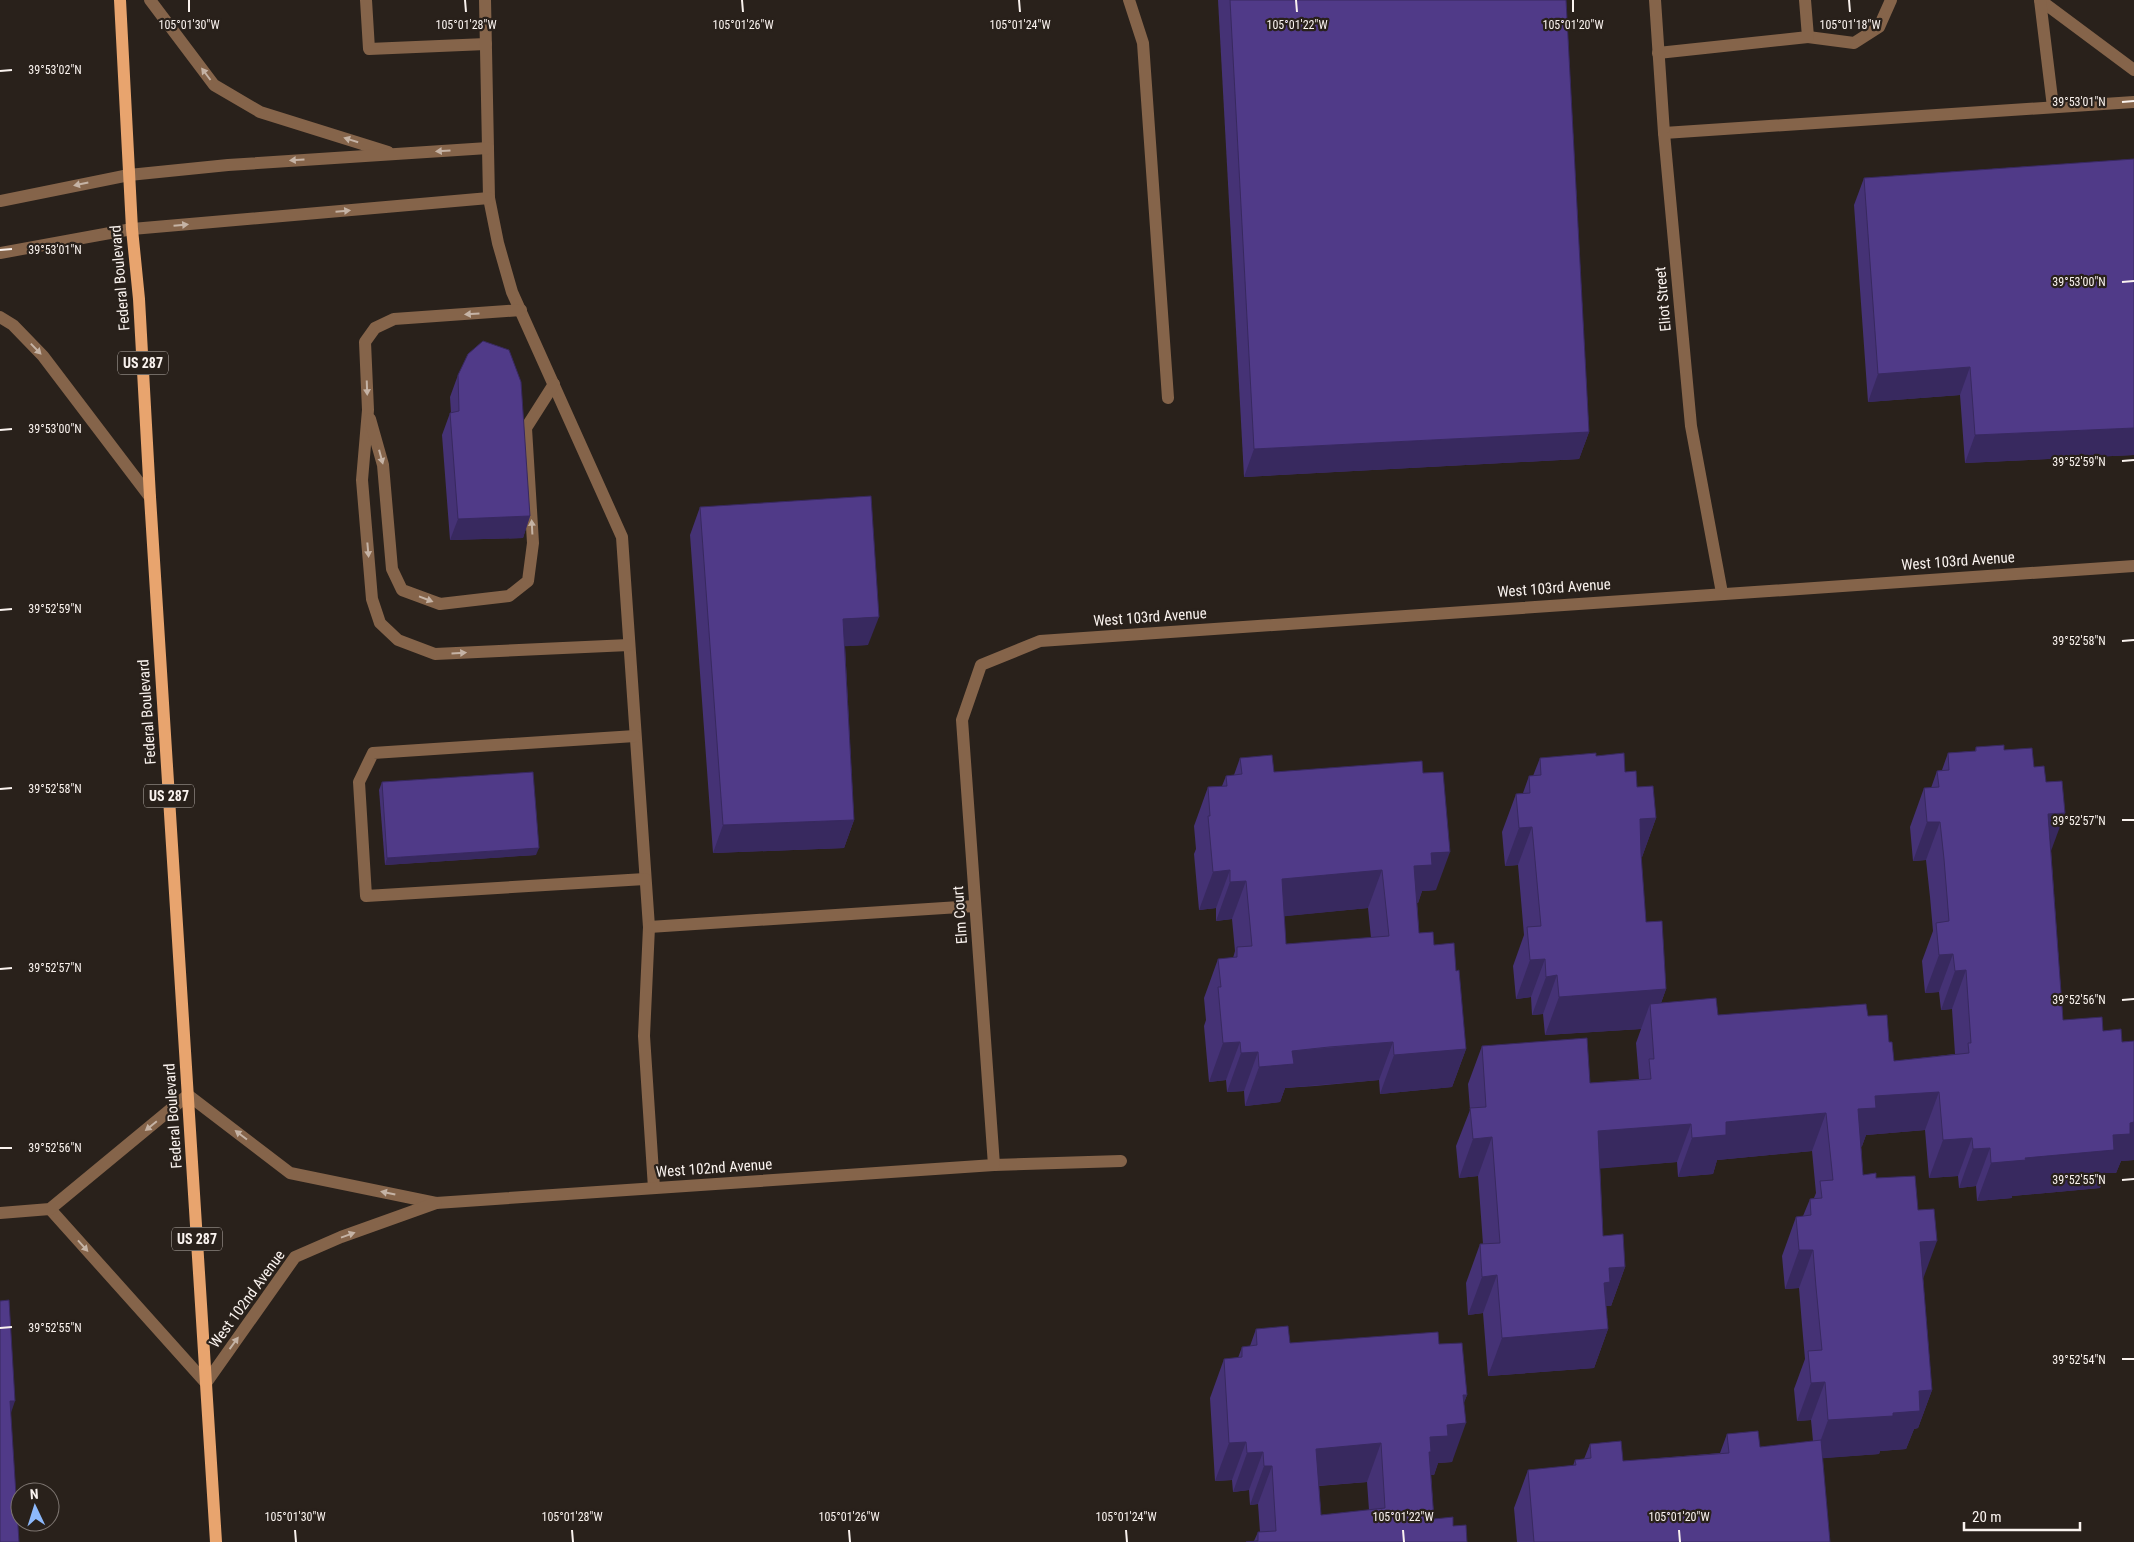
<svg xmlns="http://www.w3.org/2000/svg" width="2134" height="1542" viewBox="0 0 2134 1542" font-family="'Roboto Condensed',sans-serif">
  <style>
    .lines { fill: none; stroke-linecap: round; stroke-linejoin: round }
    .lane { stroke: #85644a; stroke-width: 12 }
    .street { stroke: #85644a; stroke-width: 12 }
    .primary { stroke: #e8a46e; stroke-width: 12 }
    .wall { fill: #453275; fill-rule: evenodd }
    .shaded-wall { fill: #38295f }
    .building { fill: #503a88; stroke: #38295f; fill-rule: evenodd }
    .oneway { fill: #c5b3a5 }
    .ticks { fill: none; stroke: #faf3ef; stroke-width: 2 }
    .labels { text-anchor: middle; stroke-width: 4.5; stroke-linejoin: round; paint-order: stroke }
    .shield { fill: #29211b; stroke: #bbb4af; stroke-width: 1 }
    .shield-label { font-size: 14px; font-weight: bold; fill: #faf3ef }
    .street-label { font-size: 15px; fill: #faf3ef; stroke: #29211b }
    .ticks-label { font-size: 12px; text-anchor: middle; fill: #faf3ef; stroke: #29211b; stroke-width: 4.5; stroke-linejoin: round; paint-order: stroke }
  </style>
  <rect width="100%" height="100%" fill="#29211b"/>
  <g class="lines">
    <!-- lane -->
    <g class="lane">
      <path d="M366,0L369,49L486,44"/>
      <path d="M485,0L489,198L498,243L512,292L622,537L649,927L644,1036L654,1188"/>
      <path d="M1129,0L1143,43L1168,398"/>
      <path d="M2040,0L2134,70"/>
      <path d="M2040,0L2053,107"/>
      <path d="M1808,37L1854,43L1879,27L1891,0"/>
      <path d="M1658,53L1808,37L1805,0"/>
      <path d="M1664,133L2134,102"/>
      <path d="M521,310L394,319L375,328L365,342L368,410L362,480L372,599L380,623L398,640L435,654L629,645"/>
      <path d="M370,419L383,465L392,569L402,590L440,604L509,596L528,581L533,543L526,428L554,384"/>
      <path d="M635,736L373,753L359,782L366,896L645,879"/>
      <path d="M649,927L975,906"/>
      <path d="M994,1165L1121,1161"/>
      <path d="M50,1209L206,1383"/>
      <path d="M0,1213L50,1209L188,1095"/>
    </g>
    <!-- street -->
    <g class="street">
      <path d="M150,0L214,85L260,112L388,152"/>
      <path d="M1655,0L1664,133L1691,426L1722,593"/>
      <path d="M0,201L129,175L228,165L488,148"/>
      <path d="M0,253L132,229L489,198"/>
      <path d="M0,317L13,325L43,356L150,497"/>
      <path d="M188,1095L290,1173L436,1203L994,1165L962,720L981,665L1040,641L2134,566"/>
      <path d="M206,1383L295,1257L341,1237L436,1203"/>
    </g>
    <!-- primary -->
    <path class="primary" d="M120,0L132,229L139,299L150,497L216,1542"/>
  </g>
  <!-- wall -->
  <g class="wall">
    <path d="M1218,0H1566L1589,432L1579,459L1244,477Z"/>
    <path d="M2134,159V455L1965,463L1960,395L1868,402L1854,205L1864,178Z"/>
    <path d="M458,375L530,516L523,538L450,540L442,435L450,413H451L450,397Z"/>
    <path d="M700,507L868,645L845,646L854,820L844,848L713,853L690,535Z"/>
    <path d="M1976,747L2004,750L2034,767L2051,851L2063,1020L2103,1031L2122,1042L2134,1041V1160L2121,1161L2116,1173H2105L2100,1188L2012,1196V1198L1977,1201L1976,1186L1959,1188L1958,1176L1929,1178L1925,1130L1866,1135L1862,1146L1861,1147L1863,1175L1876,1178L1923,1279L1932,1390L1918,1428L1914,1429L1906,1449L1880,1451L1879,1454L1822,1458L1830,1542H1517L1514,1508L1528,1470L1573,1466L1575,1460L1584,1459L1590,1444L1623,1461L1720,1453L1727,1434L1760,1447L1813,1441L1811,1420L1797,1421L1794,1389L1805,1359L1802,1325L1799,1288L1785,1289L1782,1256L1796,1217L1803,1216L1810,1199L1814,1198L1816,1193L1812,1151L1717,1160L1713,1174L1678,1177L1677,1162L1600,1168L1603,1236L1625,1267L1611,1306H1606L1608,1329L1594,1368L1488,1376L1483,1313L1468,1315L1466,1283L1480,1244H1483L1478,1176L1459,1178L1456,1146L1470,1110L1468,1084L1482,1046L1590,1083L1639,1079L1636,1043L1641,1029L1545,1035L1543,1014L1532,1015L1531,997L1516,999L1513,966L1524,935L1518,865L1505,866L1502,832L1516,794L1523,793L1529,776H1533L1540,758L1596,756L1625,772L1637,787L1656,818L1642,857H1641L1646,922L1666,989L1661,1003L1718,1015L1868,1016L1889,1042L1894,1061L1955,1054L1952,1009L1941,1010L1939,992L1925,993L1922,961L1933,931L1930,897L1926,860L1913,861L1910,827L1924,788H1931L1937,771L1942,770L1948,753L1975,751Z"/>
    <path d="M1240,758L1274,772L1423,773L1436,890L1422,891L1418,903H1417L1419,933L1434,945L1456,971L1466,1049L1452,1087L1380,1094L1379,1080L1315,1086L1285,1088L1280,1102L1245,1106L1244,1091L1227,1092L1226,1080L1209,1082L1204,1026L1206,1020L1204,998L1218,959L1233,958L1235,951L1232,919L1216,921V908L1199,910L1194,854L1196,849L1194,826L1208,787L1222,786L1226,776L1234,775ZM1368,908L1371,938L1286,944L1284,916Z"/>
    <path d="M382,782L536,855L385,865L379,790Z"/>
    <path d="M1256,1329L1290,1343L1439,1344L1467,1395L1464,1402L1452,1462L1438,1463L1434,1475H1431L1434,1519L1254,1541L1258,1532H1260L1258,1504L1250,1505L1249,1490L1233,1492L1232,1480L1215,1481L1210,1398L1224,1359L1238,1358L1242,1347L1250,1346ZM1367,1482L1369,1510L1321,1515L1319,1486Z"/>
  </g>
  <!-- shaded-wall -->
  <g class="shaded-wall">
    <path d="M1970,367L1960,395L1868,402L1878,374Z"/>
    <path d="M2134,428V455L1965,463L1975,435Z"/>
    <path d="M1589,432L1579,459L1244,477L1254,449Z"/>
    <path d="M530,516L523,538L450,540L458,519Z"/>
    <path d="M879,617L868,645L833,647L843,619Z"/>
    <path d="M2065,813L2051,851L2048,814Z"/>
    <path d="M1656,818L1642,857L1626,858L1640,819Z"/>
    <path d="M854,820L844,848L713,853L723,825Z"/>
    <path d="M1927,822H1940L1926,860L1913,861Z"/>
    <path d="M1532,827L1518,865L1505,866L1519,828Z"/>
    <path d="M539,848L536,855L385,865L387,858Z"/>
    <path d="M1450,852L1436,890L1422,891L1418,903L1400,905L1414,866L1431,853Z"/>
    <path d="M1230,870L1216,908L1199,910L1213,872Z"/>
    <path d="M1382,870L1368,908L1268,918L1282,879Z"/>
    <path d="M1246,881L1232,919L1216,921L1230,882Z"/>
    <path d="M1953,954L1939,992L1925,993L1939,955Z"/>
    <path d="M1545,959L1531,997L1516,999L1530,960Z"/>
    <path d="M1966,970L1952,1009L1941,1010L1955,971Z"/>
    <path d="M1557,975L1543,1014L1532,1015L1546,977Z"/>
    <path d="M1666,989L1652,1028L1650,1004L1641,1029L1545,1035L1559,997Z"/>
    <path d="M1240,1042L1226,1080L1209,1082L1223,1043Z"/>
    <path d="M1393,1042L1379,1080L1285,1088L1280,1102L1245,1106L1259,1067L1292,1051Z"/>
    <path d="M1466,1049L1452,1087L1380,1094L1394,1055Z"/>
    <path d="M1258,1052L1244,1091L1227,1092L1241,1053Z"/>
    <path d="M1939,1092L1925,1130L1866,1135L1862,1146L1844,1148L1858,1109L1875,1096Z"/>
    <path d="M1826,1113L1812,1151L1717,1160L1713,1174L1678,1177L1692,1138L1726,1122Z"/>
    <path d="M2134,1122V1160L2121,1161L2116,1173H2105L2100,1188L2012,1196V1198L1977,1201L1991,1163L2025,1158L2113,1135L2130,1123Z"/>
    <path d="M1691,1124L1677,1162L1584,1170L1598,1131Z"/>
    <path d="M1492,1137L1478,1176L1459,1178L1473,1139Z"/>
    <path d="M1972,1138L1958,1176L1929,1178L1943,1140Z"/>
    <path d="M1990,1148L1976,1186L1959,1188L1973,1149Z"/>
    <path d="M1937,1241L1923,1279L1920,1242Z"/>
    <path d="M1799,1250H1813L1799,1288L1785,1289Z"/>
    <path d="M1625,1267L1611,1306H1602L1590,1321L1609,1268Z"/>
    <path d="M1497,1275L1483,1313L1468,1315L1482,1277Z"/>
    <path d="M1608,1329L1594,1368L1488,1376L1502,1338Z"/>
    <path d="M1825,1382L1811,1420L1797,1421L1811,1383Z"/>
    <path d="M1932,1390L1918,1428L1914,1429L1906,1449L1880,1451L1879,1454L1814,1459L1828,1420L1893,1413L1919,1391Z"/>
    <path d="M1463,1395H1467L1456,1424L1466,1423L1452,1462L1438,1463L1434,1475H1423L1430,1437L1447,1425Z"/>
    <path d="M10,1401H15L8,1422Z"/>
    <path d="M1246,1442L1232,1480L1215,1481L1229,1443Z"/>
    <path d="M1381,1443L1367,1482L1302,1487L1316,1449Z"/>
    <path d="M1263,1452L1249,1490L1233,1492L1247,1453Z"/>
    <path d="M1264,1466H1272L1258,1504L1250,1505Z"/>
  </g>
  <!-- building -->
  <g class="building">
    <path d="M1230,0H1566L1589,432L1254,449Z"/>
    <path d="M2134,159V428L1975,435L1970,367L1878,374L1864,178Z"/>
    <path d="M483,341L509,350L521,382L530,516L458,519L450,413L459,411L458,375L468,354Z"/>
    <path d="M871,496L879,617L843,619L854,820L723,825L700,507Z"/>
    <path d="M2004,745V750L2032,748L2034,767L2044,766L2046,782L2062,781L2065,813L2048,814L2063,1020L2102,1017L2103,1031L2121,1029L2122,1042L2134,1041V1122L2130,1123V1134L2113,1135L2114,1150L2025,1158L2026,1160L1991,1163L1990,1148L1973,1149L1972,1138L1943,1140L1939,1092L1875,1096L1876,1108L1858,1109L1863,1175L1876,1173V1178L1915,1176L1918,1210L1934,1209L1937,1241L1920,1242L1932,1390L1919,1391L1920,1411L1893,1413V1416L1828,1420L1825,1382L1811,1383L1808,1351L1822,1350L1816,1287L1813,1250H1799L1796,1217L1811,1215L1810,1199L1822,1198L1820,1181L1833,1180L1826,1113L1726,1122V1135L1692,1138L1691,1124L1598,1131L1603,1236L1623,1234L1625,1267L1609,1268L1610,1282L1604,1283L1608,1329L1502,1338L1497,1275L1482,1277L1480,1244L1500,1243L1492,1137L1473,1139L1470,1108L1486,1107L1482,1046L1587,1038L1590,1083L1651,1079L1649,1059H1654L1650,1004L1716,998L1718,1015L1866,1004L1868,1016L1887,1015L1889,1042H1892L1894,1061L1969,1053L1968,1043H1971L1966,970L1955,971L1953,954L1939,955L1936,923L1949,921L1944,859L1940,822H1927L1924,788L1939,787L1937,771L1949,770L1948,753L1976,751V747Z"/>
    <path d="M1596,753V756L1624,753L1625,772L1636,771L1637,787L1653,786L1656,818L1640,819L1641,854L1646,922L1662,921L1666,989L1559,997L1557,975L1546,977L1545,959L1530,960L1527,927L1541,926L1532,827L1519,828L1516,794L1530,793L1529,776L1541,775L1540,758Z"/>
    <path d="M1272,755L1274,772L1422,761L1423,773L1443,772L1450,852L1431,853L1432,865L1414,866L1419,933L1433,932L1434,945L1454,943L1456,971L1459,970L1466,1049L1394,1055L1393,1042L1329,1047L1292,1051L1294,1064L1259,1067L1258,1052L1241,1053L1240,1042L1223,1043L1218,987H1221L1218,959L1237,957V947L1252,946L1246,881L1230,882V870L1213,872L1208,816H1210L1208,787L1227,786L1226,776L1242,774L1240,758ZM1382,870L1389,936L1286,944L1282,879Z"/>
    <path d="M533,772L539,848L387,858L382,782Z"/>
    <path d="M9,1300L15,1401H10L19,1542H0V1301Z"/>
    <path d="M1288,1326L1290,1343L1438,1332L1439,1344L1462,1343L1467,1395H1463L1466,1423L1447,1425L1448,1436L1430,1437L1431,1452H1429L1434,1519L1453,1517V1526L1466,1525L1467,1542H1246L1258,1541V1532L1276,1531L1272,1466H1264L1263,1452L1247,1453L1246,1442L1229,1443L1224,1359L1242,1357V1347L1257,1345L1256,1329ZM1381,1443L1385,1508L1321,1515L1316,1449Z"/>
    <path d="M1758,1431L1760,1447L1821,1440L1830,1542H1534L1528,1470L1576,1465L1575,1460L1591,1458L1590,1444L1621,1441L1623,1461L1729,1453L1727,1434Z"/>
  </g>
  <!-- one-way arrows -->
  <defs><path id="oneway-solid" d="M-6-.8H1V-3.2L6.5 0L1 3.2V.8H-6Z" transform="scale(1.25)"/></defs>
  <g class="oneway">
    <use href="#oneway-solid" transform="translate(206 74) rotate(-127)"/>
    <use href="#oneway-solid" transform="translate(351 140) rotate(-163)"/>
    <use href="#oneway-solid" transform="translate(443 151) rotate(176)"/>
    <use href="#oneway-solid" transform="translate(297 160) rotate(177)"/>
    <use href="#oneway-solid" transform="translate(81 184) rotate(168)"/>
    <use href="#oneway-solid" transform="translate(343 211) rotate(-5)"/>
    <use href="#oneway-solid" transform="translate(181 225) rotate(-5)"/>
    <use href="#oneway-solid" transform="translate(472 314) rotate(176)"/>
    <use href="#oneway-solid" transform="translate(36 349) rotate(46)"/>
    <use href="#oneway-solid" transform="translate(367 388) rotate(88)"/>
    <use href="#oneway-solid" transform="translate(381 457) rotate(75)"/>
    <use href="#oneway-solid" transform="translate(532 527) rotate(-93)"/>
    <use href="#oneway-solid" transform="translate(368 550) rotate(85)"/>
    <use href="#oneway-solid" transform="translate(426 599) rotate(21)"/>
    <use href="#oneway-solid" transform="translate(459 653) rotate(-3)"/>
    <use href="#oneway-solid" transform="translate(151 1126) rotate(141)"/>
    <use href="#oneway-solid" transform="translate(241 1135) rotate(-143)"/>
    <use href="#oneway-solid" transform="translate(388 1193) rotate(-168)"/>
    <use href="#oneway-solid" transform="translate(348 1235) rotate(-20)"/>
    <use href="#oneway-solid" transform="translate(83 1246) rotate(48)"/>
    <use href="#oneway-solid" transform="translate(234 1343) rotate(-54)"/>
  </g>
  <!-- ticks -->
  <path class="ticks" d="M189,0V12M465,0L466,12M742,0L743,12M1019,0L1020,12M1296,0L1297,12M1573,0V12M1849,0L1850,12M0,71L12,70M2122,102L2134,101M0,250L12,249M2122,282L2134,281M0,430L12,429M2122,461L2134,460M0,610L12,609M2122,641L2134,640M0,789L12,788M2122,820H2134M0,969L12,968M2122,1000L2134,999M0,1148H12M2122,1180L2134,1179M0,1328L12,1327M2122,1359H2134M295,1530L296,1542M572,1530L573,1542M849,1530L850,1542M1126,1530L1127,1542M1403,1530L1404,1542M1679,1530L1680,1542"/>
  <g class="labels">
    <!-- shield labels -->
    <g class="shield">
      <rect x="118" y="351.5" width="50" height="23" rx="4"/>
      <rect x="144" y="784.5" width="50" height="23" rx="4"/>
      <rect x="172" y="1227.5" width="50" height="23" rx="4"/>
    </g>
    <g class="shield-label">
      <text x="143" y="368">US 287</text>
      <text x="169" y="801">US 287</text>
      <text x="197" y="1244">US 287</text>
    </g>
    <!-- street labels -->
    <g class="street-label">
      <text transform="translate(120 278) rotate(-95)" y="5">Federal Boulevard</text>
      <text transform="translate(1663 299) rotate(-95)" y="5">Eliot Street</text>
      <text transform="translate(1958 561) rotate(-4)" y="5">West 103rd Avenue</text>
      <text transform="translate(1554 588) rotate(-4)" y="5">West 103rd Avenue</text>
      <text transform="translate(1150 617) rotate(-4)" y="5">West 103rd Avenue</text>
      <text transform="translate(147 712) rotate(-94)" y="5">Federal Boulevard</text>
      <text transform="translate(960 915) rotate(-94)" y="5">Elm Court</text>
      <text transform="translate(173 1116) rotate(-94)" y="5">Federal Boulevard</text>
      <text transform="translate(714 1168) rotate(-4)" y="5">West 102nd Avenue</text>
      <text transform="translate(247 1299) rotate(-54)" y="5">West 102nd Avenue</text>
    </g>
  </g>
  <g class="ticks-label">
    <text x="189" y="29">105°01'30"W</text>
    <text x="466" y="29">105°01'28"W</text>
    <text x="743" y="29">105°01'26"W</text>
    <text x="1020" y="29">105°01'24"W</text>
    <text x="1297" y="29">105°01'22"W</text>
    <text x="1573" y="29">105°01'20"W</text>
    <text x="1850" y="29">105°01'18"W</text>
    <text x="55" y="74">39°53'02"N</text>
    <text x="2079" y="106">39°53'01"N</text>
    <text x="55" y="254">39°53'01"N</text>
    <text x="2079" y="286">39°53'00"N</text>
    <text x="55" y="433">39°53'00"N</text>
    <text x="2079" y="466">39°52'59"N</text>
    <text x="55" y="613">39°52'59"N</text>
    <text x="2079" y="645">39°52'58"N</text>
    <text x="55" y="793">39°52'58"N</text>
    <text x="2079" y="825">39°52'57"N</text>
    <text x="55" y="972">39°52'57"N</text>
    <text x="2079" y="1004">39°52'56"N</text>
    <text x="55" y="1152">39°52'56"N</text>
    <text x="2079" y="1184">39°52'55"N</text>
    <text x="55" y="1332">39°52'55"N</text>
    <text x="2079" y="1364">39°52'54"N</text>
    <text x="295" y="1521">105°01'30"W</text>
    <text x="572" y="1521">105°01'28"W</text>
    <text x="849" y="1521">105°01'26"W</text>
    <text x="1126" y="1521">105°01'24"W</text>
    <text x="1403" y="1521">105°01'22"W</text>
    <text x="1679" y="1521">105°01'20"W</text>
  </g>
  <!-- north arrow -->
  <g transform="translate(35 1507) rotate(356)"><circle r="24" fill="#29211b" stroke="#7d7570"/>
  <path d="M0-4L9 19L0 12L-9 19Z" fill="#8db9fc"/>
  <text y="-8" font-size="14" font-weight="bold" text-anchor="middle" fill="#faf3ef">N</text>
  </g>
  <!-- scale -->
  <path d="M1964 1522v8h116v-8" fill="none" stroke="#faf3ef" stroke-width="2.5"/>
  <text x="1972" y="1522" font-size="15" fill="#faf3ef" stroke="#29211b" stroke-width="4" paint-order="stroke">20 m</text>
</svg>
